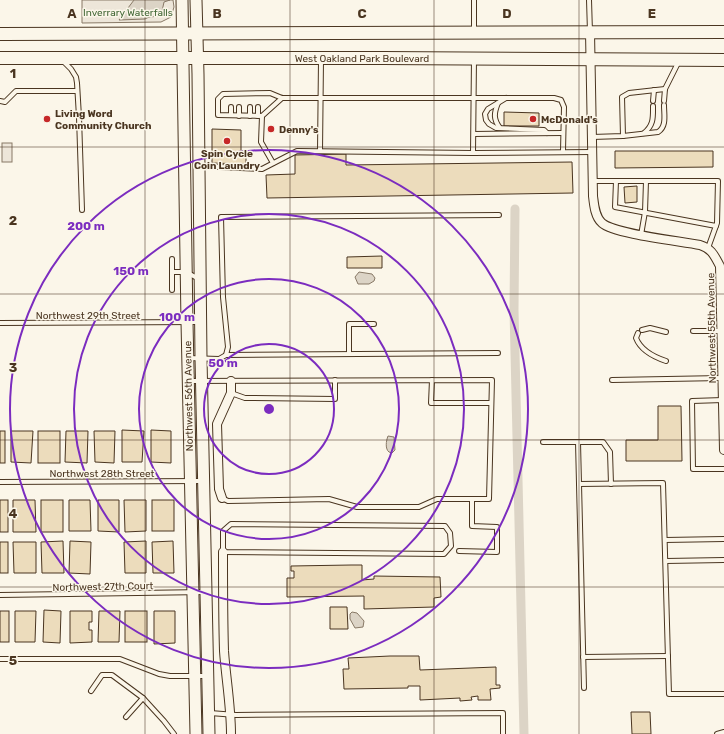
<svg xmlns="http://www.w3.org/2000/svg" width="724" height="734" viewBox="0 0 724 734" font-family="Rubik,sans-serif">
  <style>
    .green { fill: #ede6d9; stroke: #887966 }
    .water { fill: #dcd4c6; stroke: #887966 }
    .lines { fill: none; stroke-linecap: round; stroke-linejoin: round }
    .canal { stroke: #dcd4c6; stroke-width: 9 }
    .building { fill: #ecdcbc; stroke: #4a3520 }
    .lane-casing { stroke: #4a3520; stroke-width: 6 }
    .street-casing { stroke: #4a3520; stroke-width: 10 }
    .secondary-casing { stroke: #4a3520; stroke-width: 13 }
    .primary-casing { stroke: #4a3520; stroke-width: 14 }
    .lane { stroke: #fbf6e9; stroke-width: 4 }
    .street { stroke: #fbf6e9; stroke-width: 8 }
    .secondary { stroke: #fbf6e9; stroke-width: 11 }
    .primary { stroke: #fbf6e9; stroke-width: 12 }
    .grid { fill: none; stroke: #4a3520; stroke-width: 1; stroke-opacity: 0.55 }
    .ring { fill: none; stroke: #7b2cbf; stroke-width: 2 }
    .poi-dot { fill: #c62828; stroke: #fbf6e9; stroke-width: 1.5 }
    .labels { text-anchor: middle; stroke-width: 3; stroke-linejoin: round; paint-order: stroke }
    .park-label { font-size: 10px; fill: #436837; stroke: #fbf6e9 }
    .street-label { font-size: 10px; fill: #4a3520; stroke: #fbf6e9 }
    .poi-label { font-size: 10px; font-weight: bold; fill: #4a3520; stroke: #fbf6e9; text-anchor: start }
    .grid-label { font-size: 13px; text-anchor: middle; font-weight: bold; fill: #4a3520; stroke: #fbf6e9; stroke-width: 3; stroke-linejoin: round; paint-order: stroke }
    .centre { fill: #7b2cbf; stroke: #fbf6e9; stroke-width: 2 }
    .ring-label { font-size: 12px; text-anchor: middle; font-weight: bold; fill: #7b2cbf; stroke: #fbf6e9; stroke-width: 3; stroke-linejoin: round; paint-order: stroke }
  </style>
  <rect width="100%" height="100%" fill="#fbf6e9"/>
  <!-- green -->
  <g class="green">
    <path d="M82,0H173L174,7L171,17L161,22L82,23Z"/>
    <rect x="2" y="143" width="10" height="19"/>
  </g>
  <!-- water -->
  <g class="water">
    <path d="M134,0H170L164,2L161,16L149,17L145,19L119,20Z"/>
    <path d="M359,272L372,274L375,278L374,281L369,284H358L355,277Z"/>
    <path d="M388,436L394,437L395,450L392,453L389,452C385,449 386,441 388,436Z"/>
    <path d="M352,612L357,613L364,621L363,627L355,628L350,619V614Z"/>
  </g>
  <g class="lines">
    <!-- canal -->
    <path class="canal" d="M515,209L514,310L524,734"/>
  </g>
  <!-- building -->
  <g class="building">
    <path d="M504,112L539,113V126H504Z"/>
    <path d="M212,129L241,130V151H246V164L212,163Z"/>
    <path d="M615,151H713V167L615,168Z"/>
    <path d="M346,154V165L572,162L573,193L267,198L266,175L295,174V155Z"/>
    <path d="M637,186V202L625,203L624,187Z"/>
    <path d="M382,256V268H347V257Z"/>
    <path d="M658,406H681L682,461H626V440H658Z"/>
    <path d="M122,430L144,431L142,462H122Z"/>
    <path d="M151,430L171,431V463L151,462Z"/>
    <rect x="0" y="431" width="5" height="32"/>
    <path d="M11,431H33L31,463L11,462Z"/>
    <rect x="38" y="431" width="22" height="32"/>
    <path d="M66,431H88L87,463L65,462Z"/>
    <path d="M94,431H115L114,463L95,462Z"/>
    <rect x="0" y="500" width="8" height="32"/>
    <path d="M13,500H35L36,532H13Z"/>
    <rect x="41" y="500" width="22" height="32"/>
    <path d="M69,500H90L91,531H69Z"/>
    <path d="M98,500H119V532L98,531Z"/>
    <path d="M124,500H146V531L125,532Z"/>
    <rect x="152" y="500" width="22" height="31"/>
    <path d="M63,541L64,573H42L41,542Z"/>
    <path d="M70,541L91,542L90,574L69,573Z"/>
    <path d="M146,541V573H125L124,542Z"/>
    <path d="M173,541L174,573H153L152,542Z"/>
    <rect x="0" y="542" width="8" height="31"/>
    <path d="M13,542H36V573H14Z"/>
    <path d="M351,565H362V580L374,579V576L440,577L441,597L434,598V607L364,609V596L287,597V578H294V571H291V566Z"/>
    <path d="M330,607H347L348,629H330Z"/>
    <path d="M44,610L61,611L60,643L43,642Z"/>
    <rect x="0" y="611" width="9" height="31"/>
    <path d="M15,611H36L35,642H15Z"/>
    <path d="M70,611H92V622H89V630H92V642L70,643Z"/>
    <path d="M99,611H120L119,642H98Z"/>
    <rect x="125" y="611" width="22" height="31"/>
    <path d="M154,611H175V643L154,644Z"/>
    <path d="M390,656H419L420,670L496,667V685H500V688L490,689L491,700H478V696L471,697L472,700L460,701V698L420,700V686H408V688L344,689L343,669H349L348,658Z"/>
    <path d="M631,712H650L651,734H632Z"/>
  </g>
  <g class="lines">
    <!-- lane casing -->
    <g class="lane-casing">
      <g id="lane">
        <path d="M474,0V32"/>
        <path d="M589,0L590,32"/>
        <path d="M63,61L71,69L76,77L77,83L79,117L82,210"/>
        <path d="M282,98L262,116L218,115V99L223,94L270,93L282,98H554L561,100L564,107L563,151"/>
        <path d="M506,98L488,109L485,114L486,120L489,124L496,128L544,130L547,133"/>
        <path d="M0,101L5,102L16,91H77"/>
        <path d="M653,101L654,90"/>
        <path d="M664,101L665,89L679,61"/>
        <path d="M498,103C494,113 493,119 500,128"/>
        <path d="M231,107V115"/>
        <path d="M239,107V116"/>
        <path d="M250,107V116"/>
        <path d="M258,116V107"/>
        <path d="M262,116L261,142L273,163"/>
        <path d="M644,133C654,125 653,117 653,106"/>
        <path d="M474,134L563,133"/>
        <path d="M623,136L658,132C667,126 664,115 664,105"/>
        <path d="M592,137L623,136L622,97L629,93L665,89"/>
        <path d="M320,151L321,60"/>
        <path d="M473,153L474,59"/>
        <path d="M199,166L262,169L297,151L473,153L592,152"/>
        <path d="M593,181H718L717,223L708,248"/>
        <path d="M616,181L615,207L716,226"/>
        <path d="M641,235L645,212L646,181"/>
        <path d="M172,259V290"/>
        <path d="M172,272H186L199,279"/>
        <path d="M0,323L200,322"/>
        <path d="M642,330L650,328L666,332"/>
        <path d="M693,331H722"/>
        <path d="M638,333L636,338C641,351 654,357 666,361"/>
        <path d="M349,354V324H374"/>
        <path d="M226,355L498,353"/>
        <path d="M188,358L219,359L226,355L228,347L223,297L221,217L499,215"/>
        <path d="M432,380L431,403H491"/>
        <path d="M612,380L722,378"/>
        <path d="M189,381L492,380L489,499H437L419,507H357L329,499L228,501L222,498"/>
        <path d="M231,393L245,398L335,399V380"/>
        <path d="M723,400L692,401L693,469H724"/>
        <path d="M543,442H603L610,452L611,484"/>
        <path d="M578,442L579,484"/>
        <path d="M0,482L203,481"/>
        <path d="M231,524L445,526L450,533L451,546L444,554L223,552V531Z"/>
        <path d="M665,540L724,539"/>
        <path d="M459,551L497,552V527L472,526V499"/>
        <path d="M666,561L724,560"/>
        <path d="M0,595L206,592"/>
        <path d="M583,657L668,656"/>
        <path d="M0,659H120L159,674L170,676H207"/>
        <path d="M584,688L579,484L663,483L669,694H724"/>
        <path d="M91,691L102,675H112L143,698L164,721L174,734"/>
        <path d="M210,713L236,715L503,713V734"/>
        <path d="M126,717L143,698"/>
        <path d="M717,734L724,732"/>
      </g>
    </g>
    <!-- street casing -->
    <g class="street-casing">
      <g id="street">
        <path d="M590,32L593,196C594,205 595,217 602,223C614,234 680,241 700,245C712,249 714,255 720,266L724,450"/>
        <path d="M222,498L219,489L217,424L231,393V381"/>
        <path d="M223,552C223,585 223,618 224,651C226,679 231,706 231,734"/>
      </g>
    </g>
    <!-- secondary casing -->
    <g class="secondary-casing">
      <g id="secondary">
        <path d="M182,0L187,322L196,734"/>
        <path d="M196,0L198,74L201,358L209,734"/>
      </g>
    </g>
    <!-- primary casing -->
    <g class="primary-casing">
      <g id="primary">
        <path d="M0,34L724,32"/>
        <path d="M0,58H382L724,60"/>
      </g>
    </g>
    <!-- lane -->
    <use href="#lane" class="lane"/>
    <!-- street -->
    <use href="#street" class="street"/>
    <!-- secondary -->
    <use href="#secondary" class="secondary"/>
    <!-- primary -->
    <use href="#primary" class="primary"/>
  </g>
  <!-- grid -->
  <path class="grid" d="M145,0V734M290,0V734M434,0V734M579,0V734M0,147H724M0,294H724M0,440H724M0,587H724"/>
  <!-- distance rings -->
  <g class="ring">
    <circle cx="269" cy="409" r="65"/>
    <circle cx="269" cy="409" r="130"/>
    <circle cx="269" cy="409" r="195"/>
    <circle cx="269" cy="409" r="259"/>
  </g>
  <!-- markers -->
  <g class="poi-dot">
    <circle cx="47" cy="119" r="4"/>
    <circle cx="533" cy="119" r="4"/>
    <circle cx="271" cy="129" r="4"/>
    <circle cx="227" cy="141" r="4"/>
  </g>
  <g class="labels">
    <!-- park labels -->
    <g class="park-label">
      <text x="128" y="16">Inverrary Waterfalls</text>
    </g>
    <!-- street labels -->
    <g class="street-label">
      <text x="362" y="62">West Oakland Park Boulevard</text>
      <text x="88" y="319">Northwest 29th Street</text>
      <text transform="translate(711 328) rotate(-91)" y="4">Northwest 55th Avenue</text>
      <text transform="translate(188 396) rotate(-91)" y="4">Northwest 56th Avenue</text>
      <text x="102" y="477">Northwest 28th Street</text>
      <text transform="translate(103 586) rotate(-1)" y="4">Northwest 27th Court</text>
    </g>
    <!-- poi labels -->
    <g class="poi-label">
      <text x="55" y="117">Living Word<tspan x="55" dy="12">Community Church</tspan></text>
      <text x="541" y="123">McDonald's</text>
      <text x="279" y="133">Denny's</text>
      <text x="227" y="157" text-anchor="middle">Spin Cycle<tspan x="227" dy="12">Coin Laundry</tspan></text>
    </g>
  </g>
  <g class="grid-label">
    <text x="72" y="18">A</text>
    <text x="217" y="18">B</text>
    <text x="362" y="18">C</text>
    <text x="507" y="18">D</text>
    <text x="652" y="18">E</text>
    <text x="13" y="78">1</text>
    <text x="13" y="225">2</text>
    <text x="13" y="372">3</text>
    <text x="13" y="518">4</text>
    <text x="13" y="665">5</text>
  </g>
  <circle cx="269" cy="409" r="6" class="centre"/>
  <g class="ring-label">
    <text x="86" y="230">200 m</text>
    <text x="131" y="275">150 m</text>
    <text x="177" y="321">100 m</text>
    <text x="223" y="367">50 m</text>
  </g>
</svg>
